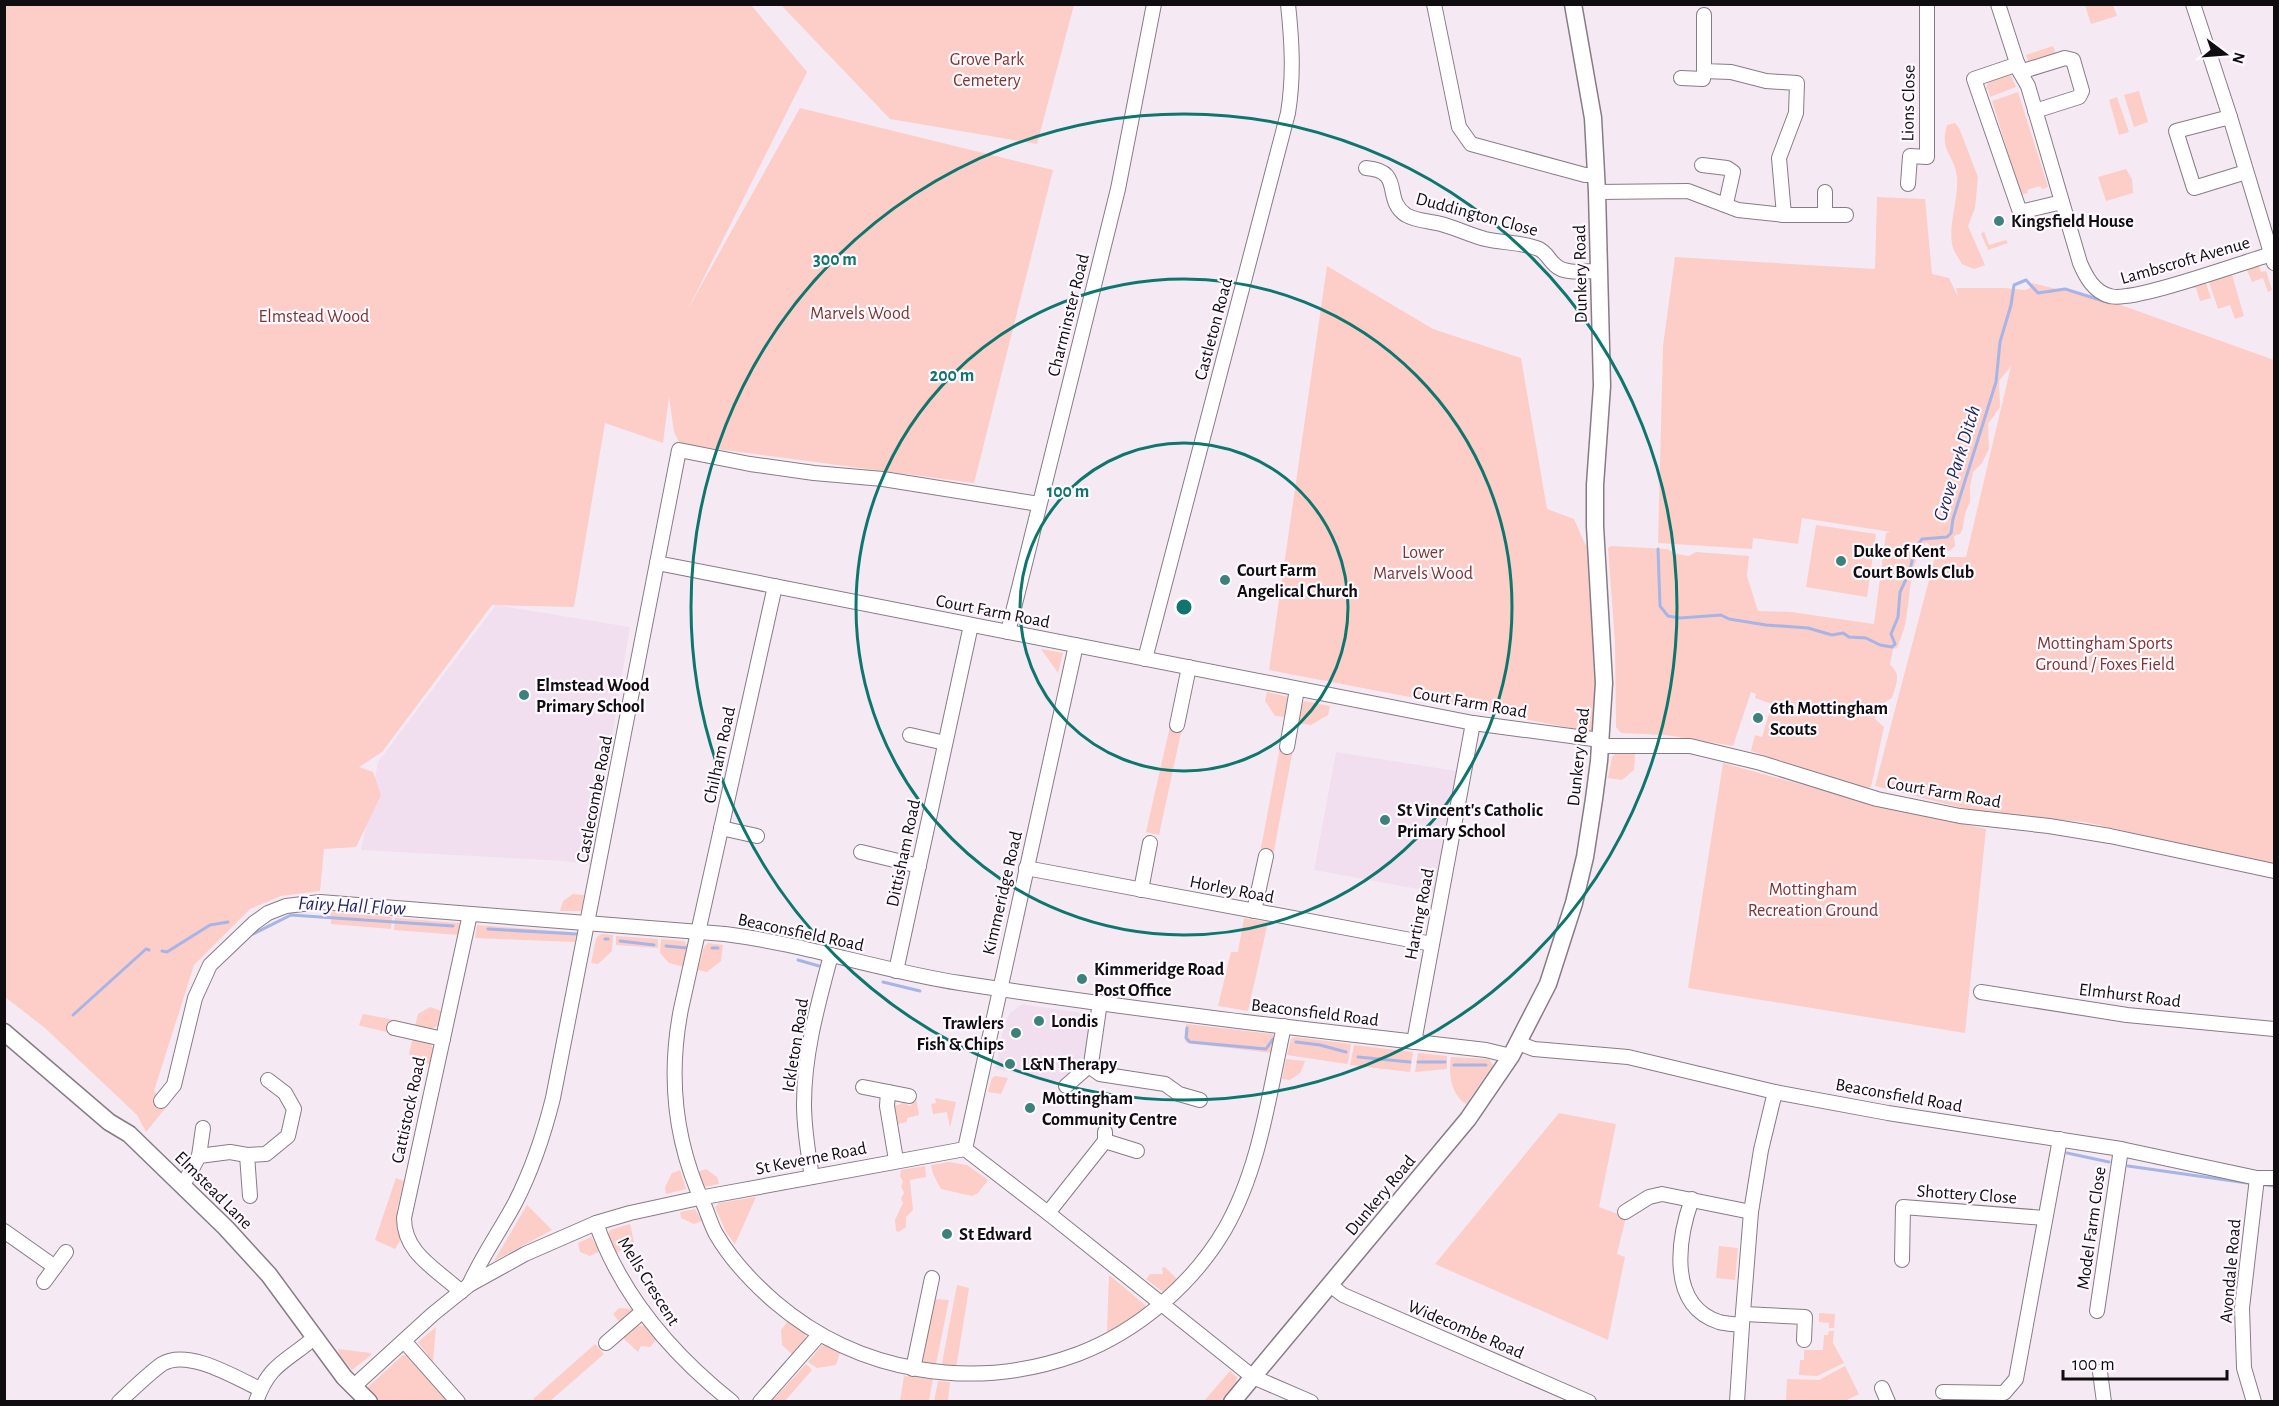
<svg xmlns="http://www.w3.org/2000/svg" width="2279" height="1406" viewBox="0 0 2279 1406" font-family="'Alegreya Sans',sans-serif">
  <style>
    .built { fill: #f1dfef }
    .green { fill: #fdcdc7 }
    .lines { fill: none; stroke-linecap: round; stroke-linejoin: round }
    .stream { stroke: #a6b5e7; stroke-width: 3 }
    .minor-casing { stroke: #877c86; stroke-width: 16 }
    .tertiary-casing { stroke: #877c86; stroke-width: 19 }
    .minor { stroke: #fff; stroke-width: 14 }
    .tertiary { stroke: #fff; stroke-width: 16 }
    .ring { fill: none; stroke: #0f766e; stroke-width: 3 }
    .poi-dot { fill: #3c827a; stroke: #fef9fe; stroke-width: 2 }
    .labels { text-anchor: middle; stroke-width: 4.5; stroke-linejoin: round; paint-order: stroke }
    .park-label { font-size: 18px; fill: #7e352f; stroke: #fef9fe }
    .street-label { font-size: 18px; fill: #100d10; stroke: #fef9fe }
    .poi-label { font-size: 18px; font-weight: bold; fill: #100d10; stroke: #fef9fe; text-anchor: start }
    .water-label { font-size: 20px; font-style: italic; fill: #1c255f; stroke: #fef9fe }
    .centre { fill: #0f766e; stroke: #fef9fe; stroke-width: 3 }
    .ring-label { font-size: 18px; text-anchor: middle; font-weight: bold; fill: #0f766e; stroke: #fef9fe; stroke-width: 4.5; stroke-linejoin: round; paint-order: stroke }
  </style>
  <rect width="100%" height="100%" fill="#f5eaf4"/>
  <!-- built -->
  <g class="built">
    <path d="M496,605L630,627L591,865L563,861L361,850L378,762Z"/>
    <path d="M1336,752L1456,771L1434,892L1314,870Z"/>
    <path d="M1022,1004L1096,1015L1089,1063L1066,1083L995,1069L1004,1026L1010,1013Z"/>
  </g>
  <!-- green -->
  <g class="green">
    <path d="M5,5H751L807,72L687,311L800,108L1053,170L974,483L680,444L674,432L669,397L663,443L605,423L574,607L492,605L382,752L359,767L373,772L381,795L356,847L324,849L320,891L281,896L250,909L194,965L154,1091L168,1105L146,1132L137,1115L45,1028L5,997Z"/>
    <path d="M781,5H1074L1037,144L890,119Z"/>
    <path d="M2085,5H2113L2117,16L2091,24Z"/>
    <path d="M2053,46L2057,56L2030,65L2026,55Z"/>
    <path d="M2010,73L2016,87L1990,97L1988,89H1986L1988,81Z"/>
    <path d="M2139,91L2148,122L2134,127L2124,95Z"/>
    <path d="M2018,92L2048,187L2042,189L2040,186L2027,190L2028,193L2021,195L1992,101Z"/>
    <path d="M2117,97L2129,132L2119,135L2109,100Z"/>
    <path d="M1955,123L1959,128L1978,177L1975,208L1968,226L1985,265L1974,269L1962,264C1959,259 1955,253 1953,248C1947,226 1959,200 1957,177C1955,155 1939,151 1947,125Z"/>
    <path d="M2126,169L2132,179L2133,193L2106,201L2098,177Z"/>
    <path d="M1877,197L1925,199L1932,274L1949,278L1958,297L1956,288H2004L2025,290L2030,288L2032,283L2118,304L2274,360V864L2185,847L2174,842L2085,822L1986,814L1875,786L1935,557H1966L2011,366L1999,381L2000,407L1988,424L1989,449L1982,463L1973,472L1970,487V502L1965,513L1963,528L1960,534L1954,536L1955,546L1949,551L1935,550L1926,542C1908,564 1911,599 1905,625C1903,633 1899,641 1897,648L1893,649L1890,665C1902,674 1896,685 1892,698L1877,707L1875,719L1884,727L1871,787L1864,789L1751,751L1755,735L1762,737L1772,704L1755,698L1756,694L1751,692L1733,746L1666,735L1621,733L1616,727L1615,642L1608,548L1611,546L1667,549L1677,554L1689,556L1696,552L1749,556L1747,576L1758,611L1791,612L1874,624L1886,533L1891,532L1802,518L1798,544L1753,538L1752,549L1658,543L1663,346L1675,257L1875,269Z"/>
    <path d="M1984,231L1989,245L2006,240L2008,243L1988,250L1981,234Z"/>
    <path d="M1327,266L1433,329L1521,358L1547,509L1574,519L1585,544L1594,553L1597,726L1592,732L1269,670Z"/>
    <path d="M2259,266L2261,272L2266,271L2272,290L2268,292L2263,278L2252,282L2247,270Z"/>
    <path d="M2232,275L2244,316L2235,319L2230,305L2218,309L2209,282Z"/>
    <path d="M2206,283L2211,298L2200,301L2196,288H2191Z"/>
    <path d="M1816,525L1876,534L1867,597L1806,587Z"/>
    <path d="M1041,649L1063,653L1058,673Z"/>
    <path d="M1267,692L1289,697L1286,717L1275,716L1265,701Z"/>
    <path d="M1305,701L1330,706L1328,715L1311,725L1298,723L1302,704Z"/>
    <path d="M1170,726L1182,728L1159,835L1146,832Z"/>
    <path d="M1280,747L1293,749L1273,856L1260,853Z"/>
    <path d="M1615,754H1635L1634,770L1622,780L1608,778L1612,757Z"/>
    <path d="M1723,763L1876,805L1986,829L1965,1033L1688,988Z"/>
    <path d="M573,894L584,895L581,911H560L563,901Z"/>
    <path d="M331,912L392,917L391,929L331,924Z"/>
    <path d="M395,918L459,923L461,925L459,935L394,930Z"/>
    <path d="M1244,918L1268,922L1248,1011L1218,1006L1231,952H1238Z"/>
    <path d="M477,925L569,932L576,936L575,942L475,938Z"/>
    <path d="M602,934L613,935L612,951L598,964L591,963L596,939L598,936Z"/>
    <path d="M616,936L658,939V948L616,945Z"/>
    <path d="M661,939L684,941L688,946L684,967L669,963L660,953Z"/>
    <path d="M708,943L723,945L721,961L707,972L698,970L704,947Z"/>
    <path d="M430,1007L441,1011L438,1026L430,1029L415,1026L418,1014Z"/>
    <path d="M363,1014L395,1020L391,1033L361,1026L359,1025Z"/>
    <path d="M1186,1024L1272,1034L1275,1037L1272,1053L1187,1043L1185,1041Z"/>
    <path d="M1295,1037L1351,1044L1348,1063L1347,1064L1287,1055L1291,1039Z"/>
    <path d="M413,1038L429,1041L433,1048L430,1064L413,1060L409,1053Z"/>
    <path d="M1354,1045L1413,1052L1410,1072L1350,1065Z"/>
    <path d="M1418,1053L1447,1056V1069L1415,1072Z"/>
    <path d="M1451,1057L1489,1059L1493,1065L1466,1104C1451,1095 1448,1073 1451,1057Z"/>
    <path d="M1286,1059L1305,1061L1301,1072L1290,1080L1282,1079Z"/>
    <path d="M995,1076L1008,1078L1001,1094L988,1092L992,1078Z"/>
    <path d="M915,1093L919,1115L907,1118V1122L898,1124L895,1106L903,1103L911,1106Z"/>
    <path d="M935,1098L956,1102L950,1128L947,1112L933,1114L931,1104L936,1103Z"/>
    <path d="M1559,1113L1616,1124L1599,1207L1626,1217L1617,1254L1625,1257L1608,1340L1435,1264Z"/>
    <path d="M949,1162L967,1165L988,1180L978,1193L972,1196L941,1189L933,1174L931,1165Z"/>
    <path d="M925,1166L926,1177L910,1180L913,1210L906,1217V1227L899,1232L896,1231L895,1220L903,1203L901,1198L904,1193L901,1186L903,1182L900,1176L901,1170Z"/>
    <path d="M706,1169L717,1177L719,1184L704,1187L697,1172Z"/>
    <path d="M680,1170L686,1189L666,1194L665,1187L672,1173Z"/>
    <path d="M396,1178L404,1181L397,1210L400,1241L395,1249L375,1240Z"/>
    <path d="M756,1197L735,1244L726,1232L715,1207L719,1203Z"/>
    <path d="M527,1205L552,1230L494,1261Z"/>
    <path d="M695,1209L702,1221L694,1224L681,1218L680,1212Z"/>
    <path d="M630,1224L634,1242L615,1254L608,1234L610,1230Z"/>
    <path d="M591,1237L600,1251L590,1256L580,1252L578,1243Z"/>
    <path d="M1719,1246L1738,1248L1735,1280L1716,1278Z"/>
    <path d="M1165,1267L1178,1280L1163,1292L1146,1279L1150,1274H1163L1162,1268Z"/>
    <path d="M1109,1275L1145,1305V1308L1118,1328L1107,1332Z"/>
    <path d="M957,1285L969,1288L956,1369L941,1368Z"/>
    <path d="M934,1299L949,1300L935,1369L922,1367Z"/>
    <path d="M619,1308L632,1309V1312L621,1324L613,1314Z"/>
    <path d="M1819,1313L1835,1314L1834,1328H1829V1323L1819,1322Z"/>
    <path d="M788,1321L805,1333L806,1340L793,1355L782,1345L781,1330Z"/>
    <path d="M635,1325L645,1326L656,1340L650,1347L641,1346L638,1352L622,1337Z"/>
    <path d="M436,1327L433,1362L418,1342Z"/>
    <path d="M1829,1331H1834L1833,1343L1844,1363L1817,1376L1799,1375L1800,1360H1804V1350H1823L1824,1335H1828Z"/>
    <path d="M595,1344L604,1354L550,1401H535L533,1399Z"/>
    <path d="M825,1345L840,1353L836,1365L817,1368L808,1362L821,1346Z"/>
    <path d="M338,1349L371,1353V1355L352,1370L339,1354Z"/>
    <path d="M403,1355L410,1356L451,1401H375L369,1392L368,1387Z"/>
    <path d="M806,1364L812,1370L785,1401H772Z"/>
    <path d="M1845,1366L1859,1394L1845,1401H1786L1787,1379L1819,1380Z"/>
    <path d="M1230,1371L1237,1377L1236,1383L1220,1401H1204Z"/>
    <path d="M904,1376L933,1379L929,1401H900Z"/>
    <path d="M938,1381L950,1382L948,1401H934Z"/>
  </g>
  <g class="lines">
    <!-- stream -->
    <g class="stream">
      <path d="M1658,549L1660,606L1668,616L1680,618L1721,615L1729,619L1766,625L1808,628L1832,635L1843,633L1849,637L1866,638L1880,645L1892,647L1895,644L1891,634L1898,617L1900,592L1909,573L1915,549L1922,539L1947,537L1951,533L1953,519L1996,382L2000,342L2011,305L2014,285L2026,280L2038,293L2065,289L2110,303"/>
      <path d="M488,929L577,934"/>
      <path d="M253,934L291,915L453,926"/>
      <path d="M605,939H608"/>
      <path d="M620,941L654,945"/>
      <path d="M666,946L687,948"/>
      <path d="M712,948H718"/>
      <path d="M162,951L167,952L210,925L228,922"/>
      <path d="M798,960L819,966"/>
      <path d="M883,982L920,991"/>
      <path d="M73,1015L146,949L149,950"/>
      <path d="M1187,1028L1186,1038L1190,1042L1266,1049L1273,1039"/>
      <path d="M1296,1042L1320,1045L1346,1052"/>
      <path d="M1358,1057L1410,1062"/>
      <path d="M1418,1062H1445"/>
      <path d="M1454,1065H1486"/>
      <path d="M2067,1153L2109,1162"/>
      <path d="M2128,1166L2247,1183"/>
      <path d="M2265,1185L2274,1186"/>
    </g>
    <!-- minor casing -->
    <g class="minor-casing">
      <g id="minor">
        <path d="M1434,4L1459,127L1471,144L1585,175H1595"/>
        <path d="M1998,4L2020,72L2028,86L2080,263C2086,277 2094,292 2110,296C2132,303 2243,262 2272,254"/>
        <path d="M2193,4L2230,117L2274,263"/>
        <path d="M1704,15V71L1731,72L1766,81L1797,83L1796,113L1779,158L1784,215"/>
        <path d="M2018,64L1974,79L2020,212L2062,202"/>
        <path d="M2020,72L2065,58L2073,60L2082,91L2079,97L2035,111"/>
        <path d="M1681,78L1703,79L1704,71"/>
        <path d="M2230,117L2176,131L2194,188L2246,172"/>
        <path d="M1702,165L1727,168L1733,172L1727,199L1723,204"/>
        <path d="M1366,168C1405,171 1382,199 1406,215C1416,221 1430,221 1441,224C1456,228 1470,235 1485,239C1502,243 1522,242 1539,249C1547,253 1549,260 1555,265C1565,275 1586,271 1599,271"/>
        <path d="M1908,184L1910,156L1927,157V4"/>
        <path d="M1597,192L1688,191L1738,210L1784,215H1825V192"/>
        <path d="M1825,215H1846"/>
        <path d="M657,563L1473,723L1593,739L1607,746H1690L1761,763L1877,799L1960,816L2049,826L2110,836L2274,871"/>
        <path d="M775,586L681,1009C668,1076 675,1143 704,1205C708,1214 711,1225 716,1234C731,1260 752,1282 775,1302C859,1374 975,1392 1078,1354C1138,1331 1193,1284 1225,1229C1260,1168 1269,1094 1284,1026"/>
        <path d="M1008,632L1118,189L1154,4"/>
        <path d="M1145,659L1288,113C1294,76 1292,42 1288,4"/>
        <path d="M1177,725L1189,667"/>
        <path d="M910,735L945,743"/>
        <path d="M1287,747L1297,689"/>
        <path d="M721,828L757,836"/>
        <path d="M861,852L919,866"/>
        <path d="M1026,868L1432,944"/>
        <path d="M1141,890L1150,843"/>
        <path d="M1254,911L1266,856"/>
        <path d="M896,971L971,625"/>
        <path d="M1981,992L2127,1015L2274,1029"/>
        <path d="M394,1028L443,1039"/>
        <path d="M1414,1042L1473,723"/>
        <path d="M1518,1043L1534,1049L1628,1057L1775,1092L1888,1113L2121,1149L2257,1178H2274"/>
        <path d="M1091,1064L1093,1069L1100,1074L1165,1084L1179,1094L1200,1100"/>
        <path d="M1066,1086L1091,1064L1100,1002"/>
        <path d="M863,1087L909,1096"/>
        <path d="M888,1092L887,1106L896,1160"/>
        <path d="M161,1101L174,1085L195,998L210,965L254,923L268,913L286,906L320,902L725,934C805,944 881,971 960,983C1135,1010 1310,1030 1486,1050L1511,1056"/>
        <path d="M1105,1132V1141L1137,1151"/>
        <path d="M965,1149L1076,645"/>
        <path d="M247,1155L250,1196"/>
        <path d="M199,1156L203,1128"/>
        <path d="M812,1177C808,1153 804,1128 804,1104C804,1053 818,1004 831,955"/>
        <path d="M183,1185L199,1156L230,1152L247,1155L266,1154L288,1136L294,1109L285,1093L268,1080"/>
        <path d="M1692,1199C1678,1238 1667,1305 1719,1322C1726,1324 1735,1324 1742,1325L1751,1212L1761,1150L1775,1092"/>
        <path d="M1625,1212L1649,1197L1662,1194L1751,1212"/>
        <path d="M1048,1213L1105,1141"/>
        <path d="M596,1223C621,1295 673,1355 732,1402"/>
        <path d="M4,1231L55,1267"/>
        <path d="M1902,1260L1903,1207L2045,1218"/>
        <path d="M44,1282L66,1252"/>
        <path d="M469,1285C482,1256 500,1231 515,1203C532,1170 544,1134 553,1098L679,450L750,464L814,473L883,479L1039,504"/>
        <path d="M1330,1285L1343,1295L1589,1402"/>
        <path d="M461,1292C437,1269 404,1254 404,1218L470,914"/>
        <path d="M2097,1311L2121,1149"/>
        <path d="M1744,1314L1805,1317L1804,1340"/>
        <path d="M404,1341L458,1402"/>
        <path d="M606,1343L643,1311"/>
        <path d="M913,1369L932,1278"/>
        <path d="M2100,1372L2104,1402"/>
        <path d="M353,1387L433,1314L469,1285L525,1254L596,1223L630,1213L699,1198L965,1149L1048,1213L1253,1377L1311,1402"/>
        <path d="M1882,1388L1888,1402"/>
        <path d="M1943,1392L2004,1393L2016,1379L2060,1139"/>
        <path d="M119,1402C133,1389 147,1375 162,1364C188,1348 236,1378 260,1389"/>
        <path d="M256,1402C269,1363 288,1361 315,1337"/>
        <path d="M760,1402L819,1335"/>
        <path d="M1737,1402L1742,1325"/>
        <path d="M2254,1402L2244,1368L2242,1308L2257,1178"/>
      </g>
    </g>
    <!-- tertiary casing -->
    <g class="tertiary-casing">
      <g id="tertiary">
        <path d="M4,1032L109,1122L129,1134L226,1228L269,1275L344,1377L369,1402"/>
        <path d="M1232,1402L1468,1119L1511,1056L1548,984L1574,903L1585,857L1594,799L1599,761L1604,683L1595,526V485L1602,386L1597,192L1593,118L1573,4"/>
      </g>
    </g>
    <!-- minor -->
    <use href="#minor" class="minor"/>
    <!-- tertiary -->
    <use href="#tertiary" class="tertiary"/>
  </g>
  <!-- distance rings -->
  <g class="ring">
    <circle cx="1184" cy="607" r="164"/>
    <circle cx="1184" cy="607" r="328"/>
    <circle cx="1184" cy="607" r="493"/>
  </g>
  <!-- markers -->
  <g class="poi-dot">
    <circle cx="1999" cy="221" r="6"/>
    <circle cx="1841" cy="561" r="6"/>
    <circle cx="1225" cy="580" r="6"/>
    <circle cx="524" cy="695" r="6"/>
    <circle cx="1758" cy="718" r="6"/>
    <circle cx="1385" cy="820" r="6"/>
    <circle cx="1082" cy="979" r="6"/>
    <circle cx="1039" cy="1021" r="6"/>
    <circle cx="1016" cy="1033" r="6"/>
    <circle cx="1010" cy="1064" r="6"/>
    <circle cx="1030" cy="1108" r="6"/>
    <circle cx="947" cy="1234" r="6"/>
  </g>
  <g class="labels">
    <!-- park labels -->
    <g class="park-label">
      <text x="987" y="65">Grove Park<tspan x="987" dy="21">Cemetery</tspan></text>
      <text x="860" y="319">Marvels Wood</text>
      <text x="314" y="322">Elmstead Wood</text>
      <text x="1423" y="558">Lower<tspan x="1423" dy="21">Marvels Wood</tspan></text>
      <text x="2105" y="649">Mottingham Sports<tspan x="2105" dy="21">Ground / Foxes Field</tspan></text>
      <text x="1813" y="895">Mottingham<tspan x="1813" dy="21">Recreation Ground</tspan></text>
    </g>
    <!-- street labels -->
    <g class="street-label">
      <text transform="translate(1908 103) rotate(-89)" y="6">Lions Close</text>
      <text transform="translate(1477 214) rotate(15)" y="6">Duddington Close</text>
      <text transform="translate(2185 260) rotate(-16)" y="6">Lambscroft Avenue</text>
      <text transform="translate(1580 274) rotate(-91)" y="6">Dunkery Road</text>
      <text transform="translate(1068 315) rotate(-76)" y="6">Charminster Road</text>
      <text transform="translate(1213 329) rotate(-75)" y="6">Castleton Road</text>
      <text transform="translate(993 611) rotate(11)" y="6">Court Farm Road</text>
      <text transform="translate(1470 702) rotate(10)" y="6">Court Farm Road</text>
      <text transform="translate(719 755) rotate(-78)" y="6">Chilham Road</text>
      <text transform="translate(1578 757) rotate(-84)" y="6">Dunkery Road</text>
      <text transform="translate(1944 792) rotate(10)" y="6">Court Farm Road</text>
      <text transform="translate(594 799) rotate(-79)" y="6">Castlecombe Road</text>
      <text transform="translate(903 853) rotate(-78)" y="6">Dittisham Road</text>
      <text transform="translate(1232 889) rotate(11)" y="6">Horley Road</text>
      <text transform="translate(1002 893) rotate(-77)" y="6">Kimmeridge Road</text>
      <text transform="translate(1419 914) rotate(-79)" y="6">Harting Road</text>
      <text transform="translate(801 932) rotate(12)" y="6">Beaconsfield Road</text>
      <text transform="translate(2130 995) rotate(7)" y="6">Elmhurst Road</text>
      <text transform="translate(1315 1012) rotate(7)" y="6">Beaconsfield Road</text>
      <text transform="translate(795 1045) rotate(-81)" y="6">Ickleton Road</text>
      <text transform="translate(1899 1095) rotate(10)" y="6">Beaconsfield Road</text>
      <text transform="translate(408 1110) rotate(-78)" y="6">Cattistock Road</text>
      <text transform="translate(811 1158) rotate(-11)" y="6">St Keverne Road</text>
      <text transform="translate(214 1190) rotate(45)" y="6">Elmstead Lane</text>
      <text transform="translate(1967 1194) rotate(4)" y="6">Shottery Close</text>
      <text transform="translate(1380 1195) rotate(-50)" y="6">Dunkery Road</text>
      <text transform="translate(2091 1228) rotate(-82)" y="6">Model Farm Close</text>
      <text transform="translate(2230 1271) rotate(-85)" y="6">Avondale Road</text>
      <text transform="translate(649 1281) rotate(58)" y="6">Mells Crescent</text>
      <text transform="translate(1466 1329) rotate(23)" y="6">Widecombe Road</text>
    </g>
    <!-- poi labels -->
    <g class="poi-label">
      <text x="2011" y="227">Kingsfield House</text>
      <text x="1853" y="557">Duke of Kent<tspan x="1853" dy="21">Court Bowls Club</tspan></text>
      <text x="1237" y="576">Court Farm<tspan x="1237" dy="21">Angelical Church</tspan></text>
      <text x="536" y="691">Elmstead Wood<tspan x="536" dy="21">Primary School</tspan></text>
      <text x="1770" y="714">6th Mottingham<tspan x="1770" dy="21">Scouts</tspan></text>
      <text x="1397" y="816">St Vincent's Catholic<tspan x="1397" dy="21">Primary School</tspan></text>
      <text x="1094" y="975">Kimmeridge Road<tspan x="1094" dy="21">Post Office</tspan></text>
      <text x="1051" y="1027">Londis</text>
      <text x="1004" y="1029" text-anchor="end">Trawlers<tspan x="1004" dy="21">Fish &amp; Chips</tspan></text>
      <text x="1022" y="1070">L&amp;N Therapy</text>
      <text x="1042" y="1104">Mottingham<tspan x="1042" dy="21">Community Centre</tspan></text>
      <text x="959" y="1240">St Edward</text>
    </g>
    <!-- water labels -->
    <g class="water-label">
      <text transform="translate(1956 463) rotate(-73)" y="7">Grove Park Ditch</text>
      <text transform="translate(352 905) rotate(3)" y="7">Fairy Hall Flow</text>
    </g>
  </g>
  <circle cx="1184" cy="607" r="9" class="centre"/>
  <g class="ring-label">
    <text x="835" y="265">300 m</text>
    <text x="952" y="381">200 m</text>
    <text x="1068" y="497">100 m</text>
  </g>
  <!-- border -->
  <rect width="2279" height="1406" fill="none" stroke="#100d10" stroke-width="12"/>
  <!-- north arrow -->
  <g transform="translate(2225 54) rotate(106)" stroke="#fef9fe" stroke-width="4.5" paint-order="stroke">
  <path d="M0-4.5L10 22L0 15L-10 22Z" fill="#100d10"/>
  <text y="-9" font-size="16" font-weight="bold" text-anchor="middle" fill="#100d10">N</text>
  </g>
  <!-- scale -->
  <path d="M2063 1370v9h164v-9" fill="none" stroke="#100d10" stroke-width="3"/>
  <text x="2072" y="1370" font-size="18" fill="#100d10" stroke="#fef9fe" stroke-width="4.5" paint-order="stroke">100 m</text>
</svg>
